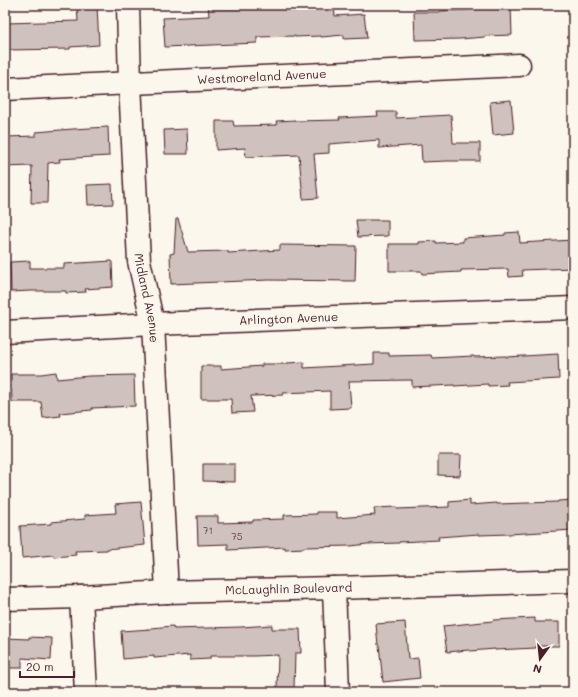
<svg xmlns="http://www.w3.org/2000/svg" width="578" height="697" viewBox="0 0 578 697" font-family="Mali,sans-serif">
  <style>
    .building { fill: #cfc2bc; stroke: #4a1f2b }
    .lines { fill: none; stroke-linecap: round; stroke-linejoin: round }
    .minor-casing { stroke: #4a1f2b; stroke-width: 25 }
    .minor { stroke: #fbf7ec; stroke-width: 22 }
    .labels { text-anchor: middle; stroke-width: 3; stroke-linejoin: round; paint-order: stroke }
    .number-label { font-size: 10px; fill: #6b484f }
    .street-label { font-size: 12px; fill: #4a1f2b; stroke: #fbf7ec }
  </style>
  <rect width="100%" height="100%" fill="#fbf7ec"/>
  <filter id="ink" filterUnits="userSpaceOnUse"><feTurbulence type="fractalNoise" baseFrequency=".025" numOctaves="2"/><feDisplacementMap in="SourceGraphic" scale="8" xChannelSelector="R" yChannelSelector="G"/><feConvolveMatrix kernelMatrix="1 2 1 2 8 2 1 2 1" color-interpolation-filters="sRGB"/></filter>
  <g filter="url(#ink)">
    <!-- building -->
    <g class="building">
      <path d="M208,5H223L224,8L261,7V5H285V7L317,6V5H334L335,16L364,14L367,38L344,39V35L321,37V36L295,37V36L257,37V43L165,47L163,18L209,16Z"/>
      <path d="M97,6L99,45L70,47V49L5,50V23L78,21L77,7Z"/>
      <path d="M490,6H511L512,35L485,36V37L460,39L415,40L414,12H440V11L464,10L490,8Z"/>
      <path d="M511,100L514,133L493,135L490,102Z"/>
      <path d="M377,112H396V118L451,115L453,143H480V161H447L422,162L421,145L379,148V140L329,144V153L314,154L318,198L303,199L299,155L246,157L245,148L216,150V121H233L234,126L277,125L276,121L295,120V121L340,120L339,118L378,116Z"/>
      <path d="M108,127L109,156L59,159L60,162L48,163L47,203H31L32,166L5,167V137L36,136V132L73,129Z"/>
      <path d="M187,129L188,154H165L164,130Z"/>
      <path d="M112,184L113,204L88,205L87,185Z"/>
      <path d="M176,219H178L188,252L228,251V253L280,250V245L356,246L355,281L269,280L171,284L170,254L174,253Z"/>
      <path d="M356,220H388V236L358,237Z"/>
      <path d="M519,232L520,243L573,240V268L522,270L523,276L509,277L508,269L461,270V272L422,274L421,271H389V244H419V242L436,241V243L463,242V238L505,235V233Z"/>
      <path d="M30,261V268H64V264L112,261L113,287L85,289L86,292L66,293V291H30L11,292L10,262Z"/>
      <path d="M374,353H389V356L431,355L432,358L474,356V357L506,356V357L558,354L559,379L507,382L508,385L488,386V384L454,386V385L412,387V380L349,381L351,408L330,409V391L283,393V395L251,396L253,412L232,413L231,399H201V366H221V369L262,366V364H287V363L304,362V368L374,364Z"/>
      <path d="M56,372L57,379L89,376L134,375L135,406L92,408V410L60,413L61,416L43,418L41,402H12L11,374H41Z"/>
      <path d="M438,455H461L460,476L438,475Z"/>
      <path d="M203,464H235V482L203,481Z"/>
      <path d="M470,500V505L497,503V504L558,502V501L573,500V530L509,534L479,535V534L438,537L439,540L399,542V543L367,544L351,546L304,547V548L285,549V547L228,550V544L198,545L197,516H218V523L253,522V520L284,519V515L317,514V512H337V518L375,515L374,508L397,507V509L449,507V502Z"/>
      <path d="M141,502L145,545L107,549V550L75,551L76,555L54,557L53,555L22,558L20,526L51,524V522L85,519V515L116,513L115,504Z"/>
      <path d="M535,618V622H559V646H536V648L495,650V649L470,651L469,650L447,652L443,626L493,621V620Z"/>
      <path d="M405,622L408,659L418,658L420,678L383,682L379,645H378L376,624Z"/>
      <path d="M272,625V629H300L301,653H295L294,688H277L278,655L254,656H210V659L190,660V655L154,658V656L123,659L121,631L151,629V628L173,626L174,629L241,627Z"/>
      <path d="M29,637L52,638L51,660L22,658V668H5V638L29,639Z"/>
    </g>
    <g class="lines">
      <!-- minor casing -->
      <g class="minor-casing">
        <g id="minor">
          <path id="s1" d="M128,5L130,84L139,261L153,324L167,592"/>
          <path id="s2" d="M5,89L519,65"/>
          <path id="s3" d="M5,332L153,324L573,308"/>
          <path d="M334,588L338,692"/>
          <path d="M81,597L86,692"/>
          <path id="s4" d="M5,599L81,597L167,592L334,588L573,581"/>
        </g>
      </g>
      <!-- minor -->
      <use href="#minor" class="minor"/>
    </g>
  </g>
  <g class="labels">
    <!-- number labels -->
    <g class="number-label">
      <text x="208" y="534">71</text>
      <text x="237" y="540">75</text>
    </g>
    <!-- street labels -->
    <g class="street-label">
      <text dy="4" stroke="none"><textPath href="#s2" startOffset="257">Westmoreland Avenue</textPath></text>
      <text dy="4" stroke="none"><textPath href="#s1" startOffset="294">Midland Avenue</textPath></text>
      <text dy="4" stroke="none"><textPath href="#s3" startOffset="284">Arlington Avenue</textPath></text>
      <text dy="4" stroke="none"><textPath href="#s4" startOffset="284">McLaughlin Boulevard</textPath></text>
    </g>
  </g>
  <!-- margin -->
  <rect width="578" height="697" fill="none" stroke="#fbf7ec" stroke-width="20"/>
  <rect x="10" y="10" width="558" height="677" fill="none" stroke="#4a1f2b" stroke-width="1.5" filter="url(#ink)"/>
  <!-- north arrow -->
  <g transform="translate(540 659) rotate(195)" stroke="#fbf7ec" stroke-width="3" paint-order="stroke">
  <path d="M0-3L7 15L0 10L-7 15Z" fill="#4a1f2b"/>
  <text y="-6" font-size="11" font-weight="bold" text-anchor="middle" fill="#4a1f2b">N</text>
  </g>
  <!-- scale -->
  <path d="M20 671v6h54v-6" fill="none" stroke="#4a1f2b" stroke-width="2"/>
  <text x="26" y="671" font-size="12" fill="#4a1f2b" stroke="#fbf7ec" stroke-width="3" paint-order="stroke">20 m</text>
</svg>
